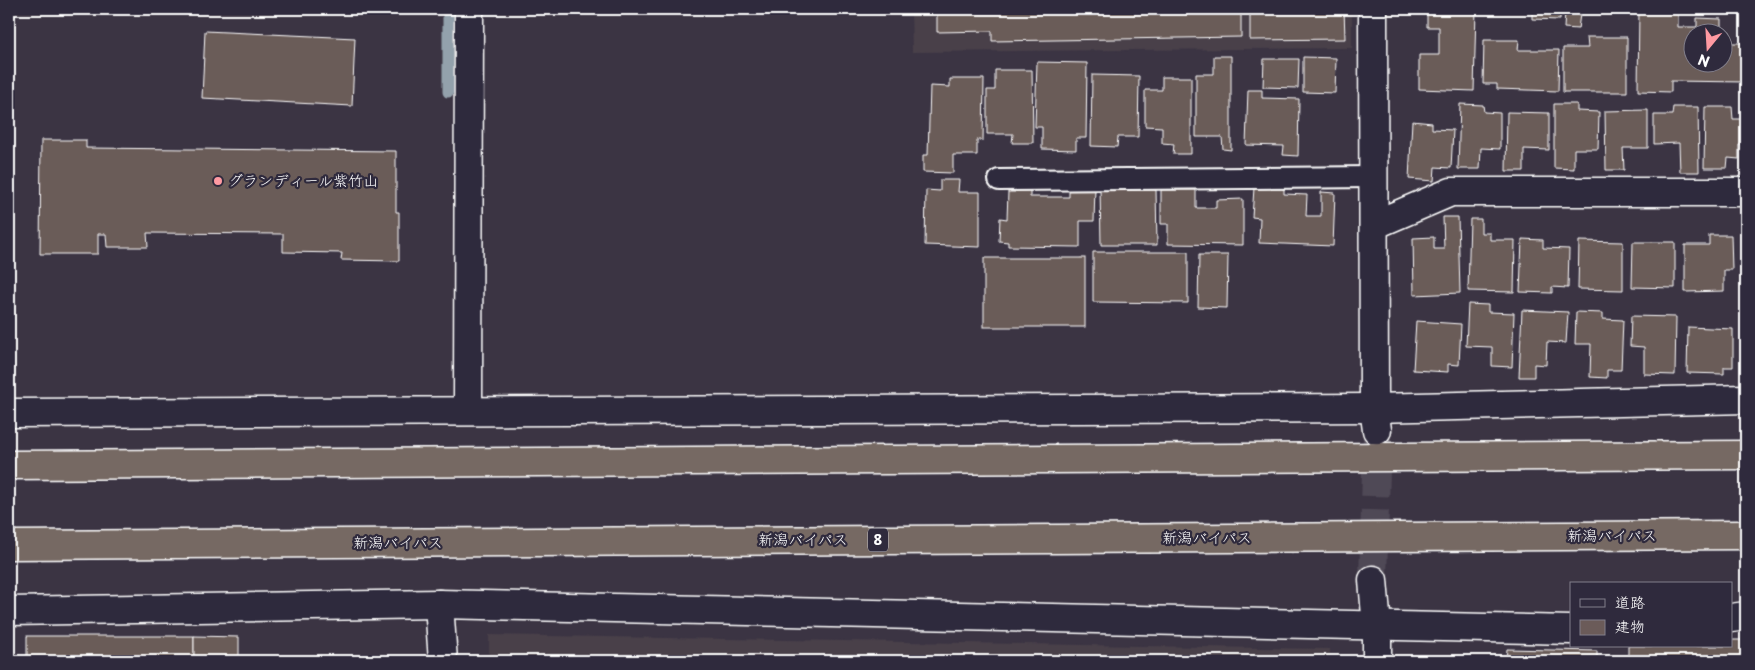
<svg xmlns="http://www.w3.org/2000/svg" width="1755" height="670" viewBox="0 0 1755 670" font-family="'Playpen Sans','Klee One',sans-serif">
  <style>
    .built { fill: #49404a }
    .lines { fill: none; stroke-linecap: round; stroke-linejoin: round }
    .stream { stroke: #93a1ac; stroke-width: 11 }
    .building { fill: #6b5b59; stroke: #fff }
    .tertiary-tunnel { stroke: #4f4856; stroke-width: 28; stroke-dasharray: 28 14; stroke-linecap: butt }
    .service-casing { stroke: #fff; stroke-width: 24 }
    .minor-casing { stroke: #fff; stroke-width: 31 }
    .tertiary-casing { stroke: #fff; stroke-width: 31 }
    .trunk-casing { stroke: #fff; stroke-width: 31 }
    .service { stroke: #2f2a3d; stroke-width: 20 }
    .minor { stroke: #2f2a3d; stroke-width: 28 }
    .tertiary { stroke: #2f2a3d; stroke-width: 28 }
    .trunk { stroke: #766964; stroke-width: 28 }
    .poi-dot { fill: #ff9aa2; stroke: #2f2a3d; stroke-width: 2 }
    .labels { text-anchor: middle; stroke-width: 4.5; stroke-linejoin: round; paint-order: stroke }
    .shield { fill: #2f2a3d; stroke: #c1bfc5; stroke-width: 1 }
    .shield-label { font-size: 14px; font-weight: bold; fill: #fff }
    .poi-label { font-size: 15px; fill: #fff; stroke: #2f2a3d; text-anchor: start }
    .street-label { font-size: 15px; fill: #fff; stroke: #2f2a3d }
  </style>
  <rect width="100%" height="100%" fill="#3b3443"/>
  <filter id="ink" filterUnits="userSpaceOnUse"><feTurbulence type="fractalNoise" baseFrequency=".02" numOctaves="2"/><feDisplacementMap in="SourceGraphic" scale="10" xChannelSelector="R" yChannelSelector="G"/><feConvolveMatrix kernelMatrix="1 2 1 2 8 2 1 2 1" color-interpolation-filters="sRGB"/></filter>
  <g filter="url(#ink)">
    <!-- built -->
    <g class="built">
      <path d="M911,9H1352V48L912,52Z"/>
      <path d="M489,635L1330,649V661H489Z"/>
    </g>
    <g class="lines">
      <!-- stream -->
      <path class="stream" d="M448,92V9"/>
    </g>
    <!-- building -->
    <g class="building">
      <path d="M937,9H1241V37L992,41V31L937,32Z"/>
      <path d="M1250,9H1344L1345,39L1250,40Z"/>
      <path d="M1427,9H1476L1474,91L1419,89V55H1439V27H1427Z"/>
      <path d="M1532,9H1560V20L1532,19Z"/>
      <path d="M1639,9H1678V27H1697V18L1721,19V32H1692V62H1722V43H1746V82L1671,81V92L1638,91Z"/>
      <path d="M1565,12L1580,14L1578,29L1564,28Z"/>
      <path d="M205,31L355,38L352,106L202,98Z"/>
      <path d="M1587,37H1627V92H1563V48H1588Z"/>
      <path d="M1484,40H1519L1518,50H1559L1558,91L1497,89V84H1483Z"/>
      <path d="M1214,56H1231V150L1223,149L1222,137H1196V74H1214Z"/>
      <path d="M1303,57L1336,58L1335,93L1303,92Z"/>
      <path d="M1264,59H1299L1298,88L1263,87Z"/>
      <path d="M1037,62L1087,63L1086,138H1076V150L1042,149V127H1035Z"/>
      <path d="M995,70H1032L1033,143H1012L1013,134H987V90H995Z"/>
      <path d="M1092,75L1139,76L1138,137H1118L1117,147L1091,146Z"/>
      <path d="M1162,77H1191V154H1173L1174,144L1162,143V127L1145,126V90H1162Z"/>
      <path d="M950,79H984L983,140H977V155H953V173L923,172V155H928L930,86L950,87Z"/>
      <path d="M1248,90H1262V98L1299,99L1298,156L1283,155L1284,146L1246,145Z"/>
      <path d="M1460,104L1483,105L1484,112L1500,113V149L1481,148L1480,169H1458Z"/>
      <path d="M1554,104H1577V111L1599,112L1598,149H1574V169L1554,168Z"/>
      <path d="M1673,107H1698L1699,172H1680L1679,143L1654,144V115H1672Z"/>
      <path d="M1705,107H1732L1733,119H1746V145H1739V159L1728,158L1727,168H1704Z"/>
      <path d="M1648,110V148H1623L1624,170H1606L1605,111Z"/>
      <path d="M1507,112L1549,113V150L1524,149V171H1506Z"/>
      <path d="M1412,121L1432,123V129L1453,130L1451,168L1435,167L1434,181L1409,179Z"/>
      <path d="M41,140H86V148L396,151V212H399V261L341,260L342,253L283,252V234L147,233L148,247H107L106,234H98V254H40Z"/>
      <path d="M940,180H959L958,192H980V247L925,245L926,190L940,191Z"/>
      <path d="M1016,185H1030V197H1069V186L1095,187L1094,221H1080V247L1008,246V242L999,241L1000,218L1007,219L1008,192H1015Z"/>
      <path d="M1100,187H1117V190H1156L1157,245H1101Z"/>
      <path d="M1254,188L1284,189V194L1307,195L1306,216H1321V192L1335,193L1333,246L1259,243L1260,218L1252,217Z"/>
      <path d="M1161,190H1196V208H1216V200L1243,199V245L1168,244V224H1161Z"/>
      <path d="M1443,217H1458L1460,293L1414,295L1413,238L1434,237V249H1444Z"/>
      <path d="M1470,219H1481V233H1490V240H1515L1514,292L1468,291Z"/>
      <path d="M1709,235H1731L1732,270H1724V291L1685,292V245H1709Z"/>
      <path d="M1522,239L1543,240V248L1569,249L1568,288L1552,287V293L1520,292Z"/>
      <path d="M1579,241L1623,242V290L1578,289Z"/>
      <path d="M1633,242H1675V288L1632,287Z"/>
      <path d="M1093,252H1188V303L1093,302Z"/>
      <path d="M1199,255H1228L1227,308L1198,307Z"/>
      <rect x="984" y="258" width="101" height="69"/>
      <path d="M1468,304L1488,305V312L1514,313L1512,367L1492,366V347L1466,346Z"/>
      <path d="M1522,310L1568,312L1566,343L1547,342L1546,365L1534,364V377H1519Z"/>
      <path d="M1576,312L1603,313V319L1623,320L1621,370H1607V378L1590,377L1591,344H1575Z"/>
      <path d="M1631,316L1676,317L1675,375L1644,374V347L1630,346Z"/>
      <path d="M1416,321L1461,324L1459,365L1448,364V372L1413,370Z"/>
      <path d="M1688,327L1733,329V367H1724V374L1687,373Z"/>
      <rect x="27" y="636" width="167" height="25"/>
      <path d="M194,636L239,637V661H194Z"/>
      <path d="M1731,640H1746V661H1628V646H1731Z"/>
      <path d="M1507,649L1597,651V661H1506Z"/>
    </g>
    <g class="lines">
      <!-- tertiary-tunnel -->
      <path class="tertiary-tunnel" d="M1373,580L1377,434"/>
      <!-- service casing -->
      <g class="service-casing">
        <path id="service" d="M999,180L1374,177"/>
      </g>
      <!-- minor casing -->
      <g class="minor-casing">
        <g id="minor">
          <path d="M1374,225L1451,192H1746"/>
          <path d="M468,409L469,9"/>
          <path d="M9,413L1374,408L1746,399"/>
          <path d="M439,604L443,661"/>
          <path d="M9,611L439,604L1571,630"/>
          <path d="M1731,618L1746,616"/>
        </g>
      </g>
      <!-- tertiary casing -->
      <g class="tertiary-casing">
        <g id="tertiary">
          <path d="M1373,9L1374,408L1377,430"/>
          <path d="M1373,580L1377,627V661"/>
        </g>
      </g>
      <!-- trunk casing -->
      <g class="trunk-casing">
        <g id="trunk">
          <path d="M9,465L1746,455"/>
          <path d="M9,545L1746,535"/>
        </g>
      </g>
      <!-- service -->
      <use href="#service" class="service"/>
      <!-- minor -->
      <use href="#minor" class="minor"/>
      <!-- tertiary -->
      <use href="#tertiary" class="tertiary"/>
      <!-- trunk -->
      <use href="#trunk" class="trunk"/>
    </g>
  </g>
  <!-- markers -->
  <circle class="poi-dot" cx="218" cy="181" r="5"/>
  <g class="labels">
    <!-- shield labels -->
    <rect class="shield" x="868" y="528.5" width="20" height="23" rx="4"/>
    <g class="shield-label">
      <text x="878" y="545">8</text>
    </g>
    <!-- poi labels -->
    <g class="poi-label">
      <text x="228" y="186">グランディール紫竹山</text>
    </g>
    <!-- street labels -->
    <g class="street-label">
      <text x="1612" y="541">新潟バイパス</text>
      <text x="1207" y="543">新潟バイパス</text>
      <text x="803" y="545">新潟バイパス</text>
      <text x="398" y="548">新潟バイパス</text>
    </g>
  </g>
  <!-- margin -->
  <rect width="1755" height="670" fill="none" stroke="#2f2a3d" stroke-width="30"/>
  <rect x="15" y="15" width="1725" height="640" fill="none" stroke="#fff" stroke-width="2" filter="url(#ink)"/>
  <!-- legend -->
  <rect x="1570" y="582" width="162" height="65" fill="#2f2a3d" stroke="#827f8b"/>
  <rect x="1580" y="599" width="25" height="8" fill="#2f2a3d" stroke="#827f8b"/>
  <text x="1615" y="608" font-size="15" fill="#ffffff">道路</text>
  <rect x="1580" y="620" width="25" height="15" fill="#6b5b59" stroke="#827f8b"/>
  <text x="1615" y="632" font-size="15" fill="#ffffff">建物</text>
  <!-- north arrow -->
  <g transform="translate(1708 48) rotate(198)"><circle r="24" fill="#2f2a3d" stroke="#827f8b"/>
  <path d="M0-4L9 19L0 12L-9 19Z" fill="#ff9aa2"/>
  <text y="-8" font-size="14" font-weight="bold" text-anchor="middle" fill="#ffffff">N</text>
  </g>
</svg>
